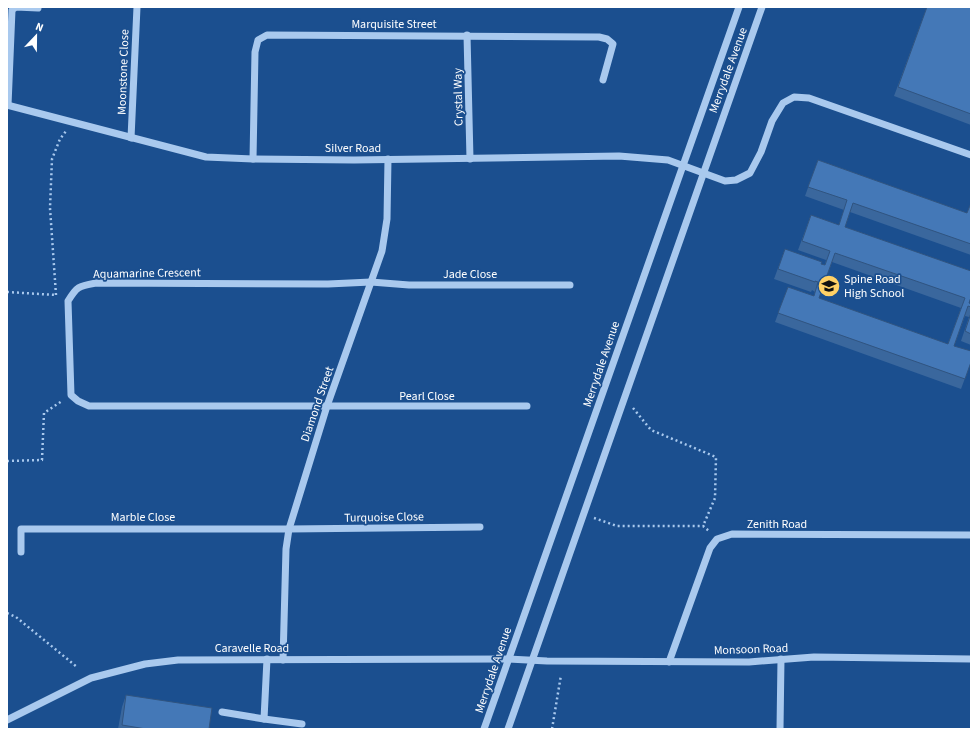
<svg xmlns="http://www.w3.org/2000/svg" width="978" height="736" viewBox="0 0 978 736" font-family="'Source Sans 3',sans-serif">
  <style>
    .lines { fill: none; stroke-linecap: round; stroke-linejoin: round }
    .path { stroke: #a9c9ee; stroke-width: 2.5; stroke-dasharray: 2 3; stroke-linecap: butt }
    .minor { stroke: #a9c9ee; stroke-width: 7 }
    .wall { fill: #3a679d; fill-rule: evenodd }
    .building { fill: #4478b7; stroke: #305480; fill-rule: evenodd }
    .labels { text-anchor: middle; stroke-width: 3.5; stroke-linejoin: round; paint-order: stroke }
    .street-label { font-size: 12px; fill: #fff; stroke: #1b4f8f }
    .poi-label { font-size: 12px; fill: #fff; stroke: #1b4f8f; text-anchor: start }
  </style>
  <rect width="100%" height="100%" fill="#1b4f8f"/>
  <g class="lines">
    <!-- path -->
    <g class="path">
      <path d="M7,292L56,295"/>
      <path d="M56,295L50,208L52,159L60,139L66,131"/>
      <path d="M633,408L651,430L716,457L715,498L703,526"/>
      <path d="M7,461L42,460L44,413L62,401"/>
      <path d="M594,518L617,526H703L709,531"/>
      <path d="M7,613L16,617L77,667"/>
      <path d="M552,729L561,675"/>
    </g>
    <!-- minor -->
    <g class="minor">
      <path d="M467,35L470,159"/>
      <path d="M7,105L206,157L253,159L354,160L619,156L668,160L725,181L736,180L750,173L761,152L772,121L783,103L794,97L809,98L971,155"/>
      <path d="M8,105L12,10L16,7L38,8"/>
      <path d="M131,138L137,7"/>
      <path d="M253,159L255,52L258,40L267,35L599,37L607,39L613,44L603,80"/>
      <path d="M527,406H89L78,401L71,395L68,301C77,286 79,286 96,283L328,284L371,282L409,285H570"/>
      <path d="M21,552V529H289L480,527"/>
      <path d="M283,660L286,549L289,529L327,406L382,251L387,219L388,159"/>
      <path d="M669,662L710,548L717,539L732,534L971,535"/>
      <path d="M222,712L264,719L267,659"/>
      <path d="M264,719L302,724"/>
      <path d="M7,720L91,678L145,664L178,660L508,659L547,661L749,662L814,657L971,659"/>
      <path d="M484,729L739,7"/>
      <path d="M508,729L762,7"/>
      <path d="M780,729L781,659"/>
    </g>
  </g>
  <!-- wall -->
  <g class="wall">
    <path d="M927,7H971V125L894,96Z"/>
    <path d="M818,160L967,213L971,203V255L850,212L845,227L971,271L969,303L971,304V345L961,341L969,317L965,316L954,346L971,362L961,389L775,322L788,287L814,296L815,292L812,290L811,292L774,279L785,249L825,265L826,260L798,250L811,215L839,225L844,210L805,196ZM832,262L961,308L948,344L819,298Z"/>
    <path d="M126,695L209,729H118L122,707Z"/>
  </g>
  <!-- building -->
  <g class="building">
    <path d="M927,7H971V114L898,87Z"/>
    <path d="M818,160L967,213L971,203V244L853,203L845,227L971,271V297L969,303L971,304V307L968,306L954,346L971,351V362L965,379L778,313L788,287L814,296L818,282L815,281V282L778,269L785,249L822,262L821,264L825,265L830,251L802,241L811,215L839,225L847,200L808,187ZM835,253L965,298L948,344L819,298Z"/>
    <path d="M971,313V334L965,331Z"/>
    <path d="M126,695L212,708L209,729H146L122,725Z"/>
  </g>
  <!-- icons -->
  <defs>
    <g id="school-disc" transform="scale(1.15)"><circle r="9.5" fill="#ffd166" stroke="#1b4f8f"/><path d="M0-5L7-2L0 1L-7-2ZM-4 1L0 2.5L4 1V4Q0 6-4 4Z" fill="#111"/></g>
  </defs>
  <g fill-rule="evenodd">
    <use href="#school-disc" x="829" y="286"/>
  </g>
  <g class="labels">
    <!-- street labels -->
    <g class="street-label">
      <text x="394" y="28">Marquisite Street</text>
      <text transform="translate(728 70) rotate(-70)" y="4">Merrydale Avenue</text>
      <text transform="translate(123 72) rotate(-88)" y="4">Moonstone Close</text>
      <text transform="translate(458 97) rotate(-91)" y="4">Crystal Way</text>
      <text x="353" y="152">Silver Road</text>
      <text transform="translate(147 273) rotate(-1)" y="4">Aquamarine Crescent</text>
      <text x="470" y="278">Jade Close</text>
      <text transform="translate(601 364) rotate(-71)" y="4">Merrydale Avenue</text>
      <text x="427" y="400">Pearl Close</text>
      <text transform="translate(317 404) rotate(-71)" y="4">Diamond Street</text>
      <text x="143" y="521">Marble Close</text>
      <text transform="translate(384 517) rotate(-1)" y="4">Turquoise Close</text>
      <text x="777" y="528">Zenith Road</text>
      <text x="252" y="652">Caravelle Road</text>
      <text transform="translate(751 649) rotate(-2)" y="4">Monsoon Road</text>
      <text transform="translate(493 670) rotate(-71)" y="4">Merrydale Avenue</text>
    </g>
    <!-- poi labels -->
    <g class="poi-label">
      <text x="844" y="283">Spine Road<tspan x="844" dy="14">High School</tspan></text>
    </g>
  </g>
  <!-- border -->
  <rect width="978" height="736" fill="none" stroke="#ffffff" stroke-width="16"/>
  <!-- north arrow -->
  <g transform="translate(36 36) rotate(22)" stroke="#1b4f8f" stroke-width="3" paint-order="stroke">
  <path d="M0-3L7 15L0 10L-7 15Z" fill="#ffffff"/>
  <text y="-6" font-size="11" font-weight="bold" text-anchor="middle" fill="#ffffff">N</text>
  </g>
</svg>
